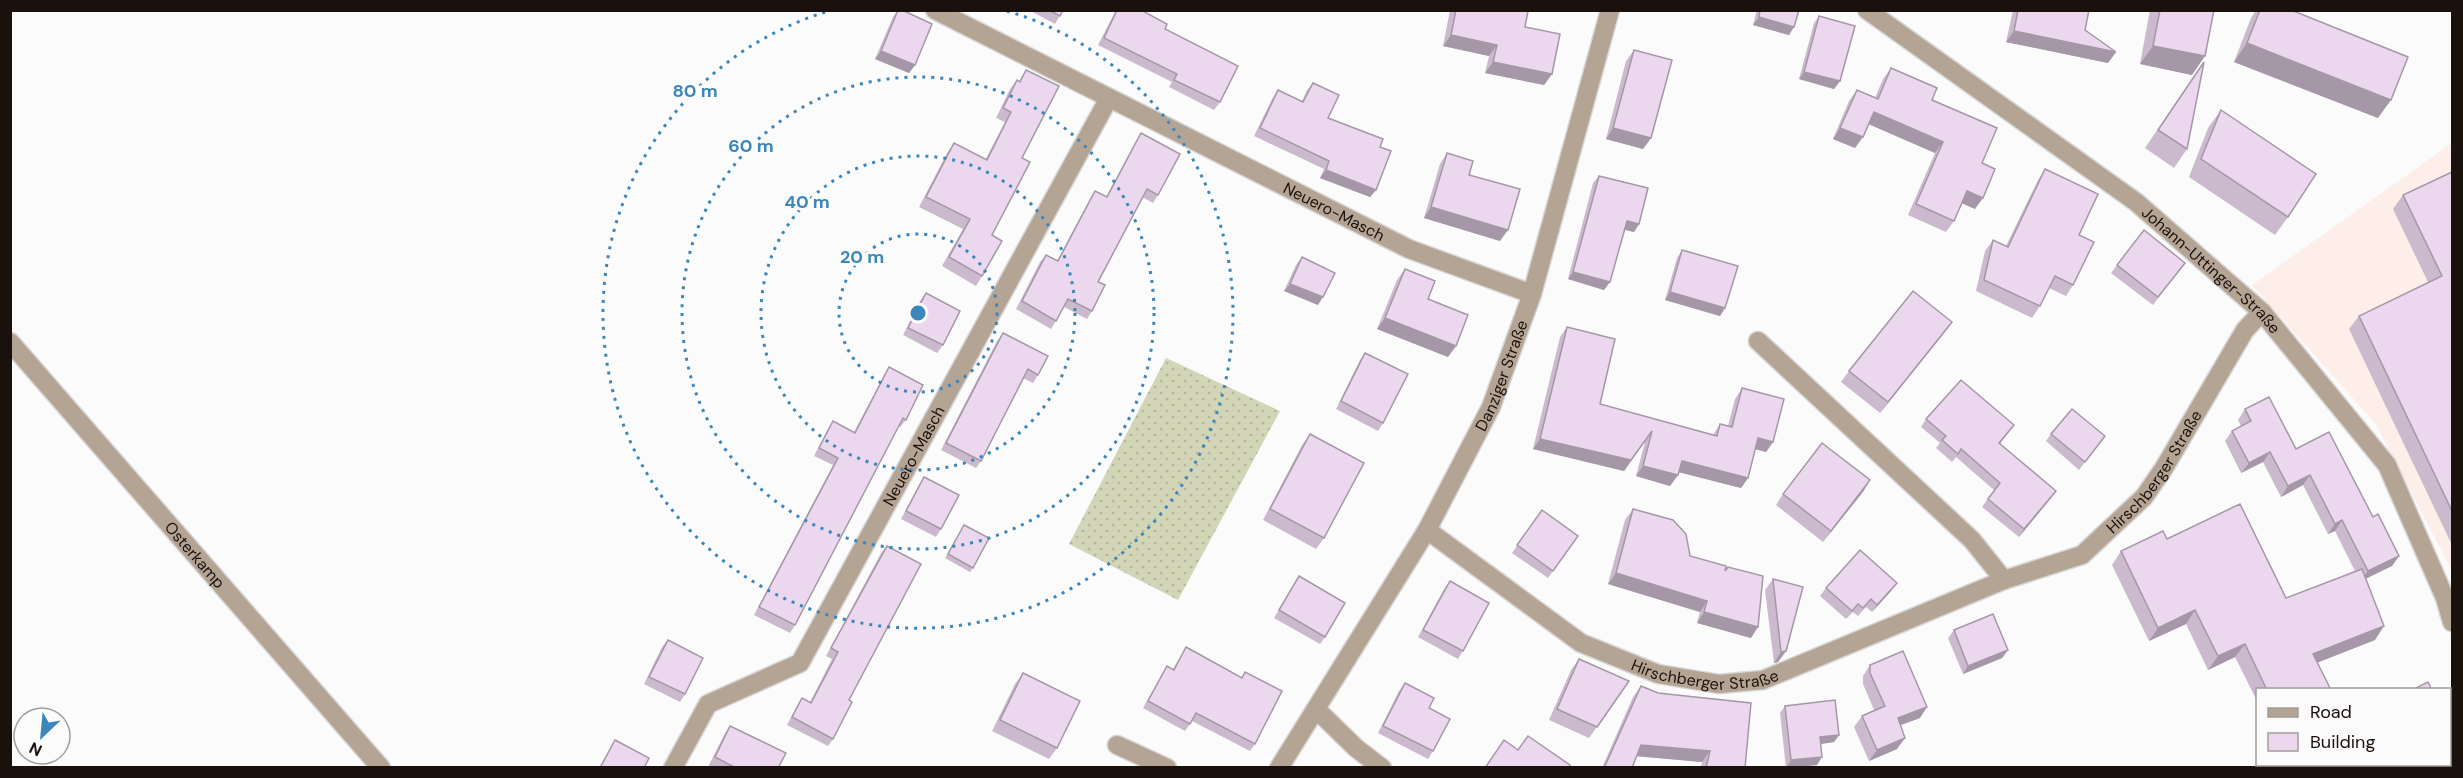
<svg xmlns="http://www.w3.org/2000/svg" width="2463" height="778" viewBox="0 0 2463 778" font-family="'DM Sans',sans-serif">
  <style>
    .commercial { fill: #fdeeea }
    .grass { fill: url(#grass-dots) }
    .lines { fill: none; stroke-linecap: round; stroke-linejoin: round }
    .minor-casing { stroke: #d7d5d5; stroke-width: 21 }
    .minor { stroke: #b4a494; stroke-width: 18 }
    .wall { fill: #cbbacd }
    .shaded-wall { fill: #a597a7 }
    .building { fill: #ecd8ee; stroke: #a597a7; stroke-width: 1.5 }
    .ring { fill: none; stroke: #3b86ba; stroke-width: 3; stroke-dasharray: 3 6 }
    .labels { text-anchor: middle; stroke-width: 6; stroke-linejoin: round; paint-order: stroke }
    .street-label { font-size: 16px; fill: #1a100c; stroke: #fbfbfb }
    .centre { fill: #3b86ba; stroke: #fbfbfb; stroke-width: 3 }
    .ring-label { font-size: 18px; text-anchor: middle; font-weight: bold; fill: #3b86ba; stroke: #fbfbfb; stroke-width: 6; stroke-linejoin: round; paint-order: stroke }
  </style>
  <defs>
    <pattern id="grass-dots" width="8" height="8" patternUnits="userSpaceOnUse" patternTransform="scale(1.5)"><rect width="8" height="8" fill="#d2d6b7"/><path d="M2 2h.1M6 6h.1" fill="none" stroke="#b4b79c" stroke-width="1.8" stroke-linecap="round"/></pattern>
  </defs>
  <rect width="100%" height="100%" fill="#fbfbfb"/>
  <!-- commercial -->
  <path class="commercial" d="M2452,143V571L2375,423L2252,285Z"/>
  <!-- grass -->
  <path class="grass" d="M1166,358L1280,411L1178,600L1069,544Z"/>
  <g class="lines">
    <!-- minor casing -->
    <g class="minor-casing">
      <g id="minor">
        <path id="s1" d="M935,10L1409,249L1532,294"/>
        <path id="s2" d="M1867,10L2136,202L2262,312L2387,465L2445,598L2452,622"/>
        <path d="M1758,341L1972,540L2004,580"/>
        <path id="s3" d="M10,342L381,768"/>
        <path id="s4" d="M1427,530L1581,643L1658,674L1719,684L1763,680L2004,580L2082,555L2144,497L2164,468L2245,330L2262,312"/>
        <path d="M1317,710L1356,748L1382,768"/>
        <path d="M1117,745L1167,768"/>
        <path d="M2450,758L2452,756"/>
        <path id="s5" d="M673,768L708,704L800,663L1109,98"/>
        <path id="s6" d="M1279,768L1427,530L1491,407L1532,294L1610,10"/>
        <path d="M2430,768L2436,764"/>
      </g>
    </g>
    <!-- minor -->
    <use href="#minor" class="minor"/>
  </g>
  <!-- wall -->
  <g class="wall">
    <path d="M898,10L915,65L909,73L875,59L893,17Z"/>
    <path d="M1029,10H1063L1055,24Z"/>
    <path d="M1116,10H1141L1165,29L1220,102L1214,110L1169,87L1172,82L1098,45Z"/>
    <path d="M1450,10H1526L1525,27L1552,74L1544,85L1485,73L1489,56L1443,46Z"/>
    <path d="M1757,10H1799L1789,35L1753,25Z"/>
    <path d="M2013,10H2089L2085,30L2116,52L2108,63L2006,42Z"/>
    <path d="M2150,10H2214L2192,75L2140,64Z"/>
    <path d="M2256,10H2291L2378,118L2234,62L2251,18Z"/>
    <path d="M1819,16L1840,81L1834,89L1799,79L1814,23Z"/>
    <path d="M1634,50L1651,138L1643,149L1606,139L1626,61Z"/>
    <path d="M1891,68L1932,100L1982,163L1975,209L1962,203L1954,221L1946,232L1908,215L1935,153L1869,124L1855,148L1833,139L1849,101L1857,90L1875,98L1883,79Z"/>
    <path d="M1026,70L1022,158L992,235L982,276L976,286L942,266L963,229L919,207L947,153L954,143L985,160L1005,122L996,118L1010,89L1017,80L1019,81Z"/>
    <path d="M2191,80L2187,149L2174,168L2145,148Z"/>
    <path d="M1313,83L1328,118L1380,147L1376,190L1370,197L1320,178L1324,169L1254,136L1273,97L1278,90L1302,101L1307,90Z"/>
    <path d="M2221,110L2288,217L2275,235L2189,177L2208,128Z"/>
    <path d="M1141,133L1158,195L1153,203L1142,197L1098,282L1092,311L1087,319L1064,307L1051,329L1016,309L1040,262L1046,255L1057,261L1090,199L1095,191L1106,197L1136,141Z"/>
    <path d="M1447,153L1469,175L1500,241L1424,218L1440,164Z"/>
    <path d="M2045,169L2079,235L2073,285L2066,296L2049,288L2040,306L2032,318L1976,291L1985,251L1993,240L2006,246L2038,180Z"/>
    <path d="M2452,172V545L2349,329L2359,316L2428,282L2393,209L2403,195Z"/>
    <path d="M1599,176L1639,224L1634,232L1625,230L1604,290L1568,279L1593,183Z"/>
    <path d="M1682,250L1725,308L1720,316L1665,300L1677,258Z"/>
    <path d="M1302,257L1318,305L1284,291L1296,265Z"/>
    <path d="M2185,263L2153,305L2111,273L2117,265Z"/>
    <path d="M1405,269L1428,299L1448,357L1377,329L1397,280Z"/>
    <path d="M926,293L943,345L937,353L903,335L920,301Z"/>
    <path d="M1567,327L1600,404L1713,435L1720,424L1728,426L1735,399L1742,388L1773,442L1766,452L1755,449L1748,478L1741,488L1679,472L1678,475L1670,486L1636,476L1645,442L1624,471L1533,449L1560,337Z"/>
    <path d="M1003,333L1038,375L1033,383L1023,378L981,461L976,468L941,450L997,341Z"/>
    <path d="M1944,333L1880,413L1841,382L1849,371Z"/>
    <path d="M1365,353L1383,423L1378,431L1336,409L1360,360Z"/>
    <path d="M889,367L906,420L900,427L898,426L795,625L790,633L754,615L833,465L814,456L828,429L833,421L854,432L884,375Z"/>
    <path d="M2245,409L2296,449L2373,517L2399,556L2392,566L2366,579L2375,640L2317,662L2331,690H2258V703L2235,657L2208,670L2186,624L2149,641L2112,565L2121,551L2167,539L2286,598L2355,571L2335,531L2328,534L2303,485L2281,497L2263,462L2241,473L2225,441L2232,431L2241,426L2238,420Z"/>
    <path d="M1926,419L2014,425L2000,444L2051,498L2019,537L1982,507L1994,490L1956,457L1952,462L1936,448L1940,443L1921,427Z"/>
    <path d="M1310,434L1324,538L1316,549L1263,520L1302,445Z"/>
    <path d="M2051,434L2105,436L2079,470L2046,441Z"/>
    <path d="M924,477L941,529L936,537L901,519L919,485Z"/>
    <path d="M1870,480L1823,542L1776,505L1783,494Z"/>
    <path d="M1633,509L1690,556L1725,571L1751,638L1697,623L1700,612L1608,584L1625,520Z"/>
    <path d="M1542,510L1578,536L1548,578L1512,553Z"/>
    <path d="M964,525L973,568L970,572L945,558Z"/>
    <path d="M887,546L849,700L833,739L828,746L787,725L797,706L802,698L810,702L832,659L826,656L881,553Z"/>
    <path d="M1299,576L1325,637L1320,644L1274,618Z"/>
    <path d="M1773,579L1786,651L1778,662L1774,663L1765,590Z"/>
    <path d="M1450,581L1463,651L1458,659L1418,637L1444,589Z"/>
    <path d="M1826,588L1891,591L1872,612L1866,607L1858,616L1853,612L1846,619L1820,596Z"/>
    <path d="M1954,630L2008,650L2002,658L1963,674L1948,638Z"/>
    <path d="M668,640L685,694L680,702L644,684L662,647Z"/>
    <path d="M1186,647L1242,678L1245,672L1255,744L1250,751L1192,721L1185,731L1143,708L1162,674L1167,666L1173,669Z"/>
    <path d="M1579,659L1629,681L1589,738L1549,720L1571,670Z"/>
    <path d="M1870,665L1920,718L1900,725L1897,749L1869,761L1854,727L1862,716L1874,710L1863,684V676Z"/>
    <path d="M1023,673L1057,748L1049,759L992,731L1015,684Z"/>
    <path d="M1405,683L1429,708L1433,751L1428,759L1378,733L1399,691Z"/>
    <path d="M1641,686L1745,768H1701L1702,762L1637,756L1632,768H1602L1633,697Z"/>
    <path d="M1785,706L1839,735L1834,742L1820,744L1817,765L1786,768L1780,713Z"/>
    <path d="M730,726L778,768H710L708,767L724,735Z"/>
    <path d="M615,740L644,768H599Z"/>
    <path d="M2287,765H2313L2307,768H2289Z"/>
  </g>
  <!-- shaded-wall -->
  <g class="shaded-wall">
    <path d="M1759,17L1794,27L1789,35L1753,25Z"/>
    <path d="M2014,31L2116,52L2108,63L2006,42Z"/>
    <path d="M1451,35L1497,45L1489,56L1443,46Z"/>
    <path d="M2247,43L2391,100L2378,118L2234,62Z"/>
    <path d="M2153,46L2205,56L2192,75L2140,64Z"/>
    <path d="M881,51L915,65L909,73L875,59Z"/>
    <path d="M1493,62L1552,74L1544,85L1485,73Z"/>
    <path d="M1804,72L1840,81L1834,89L1799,79Z"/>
    <path d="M1874,112L1943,142L1935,153L1866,123Z"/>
    <path d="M1613,128L1651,138L1643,149L1606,139Z"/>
    <path d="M1840,128L1863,137L1855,148L1833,139Z"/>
    <path d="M1326,170L1376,190L1370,197L1320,178Z"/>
    <path d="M1967,191L1983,198L1975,209L1959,202Z"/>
    <path d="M1431,207L1508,230L1500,241L1424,218Z"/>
    <path d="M1627,221L1639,224L1634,232L1622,229Z"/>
    <path d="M1573,272L1610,282L1604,290L1568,279Z"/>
    <path d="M1290,284L1323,297L1318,305L1284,291Z"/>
    <path d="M1670,292L1725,308L1720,316L1665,300Z"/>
    <path d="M1385,318L1456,346L1448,357L1377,329Z"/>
    <path d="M1952,322L1944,333L1880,413L1888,402Z"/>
    <path d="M1652,431L1624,471L1533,449L1540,439Z"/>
    <path d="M1758,438L1773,442L1766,452L1751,448Z"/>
    <path d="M2270,452L2263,462L2241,473L2249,463Z"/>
    <path d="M1682,461L1748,478L1741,488L1674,471Z"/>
    <path d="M1643,466L1678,475L1670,486L1636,476Z"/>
    <path d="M2310,475L2303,485L2281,497L2288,486Z"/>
    <path d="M1870,480L1863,492L1823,542L1831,531Z"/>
    <path d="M2056,491L2051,498L2019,537L2024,529Z"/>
    <path d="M2342,520L2335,531L2328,534L2335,524Z"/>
    <path d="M2399,556L2392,566L2360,581L2368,571Z"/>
    <path d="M1616,573L1707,601L1700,612L1608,584Z"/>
    <path d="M1897,583L1891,591L1872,612L1877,605Z"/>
    <path d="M2195,610L2186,624L2149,641L2158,628Z"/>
    <path d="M1704,612L1758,627L1751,638L1697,623Z"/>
    <path d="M2384,626L2375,640L2304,668L2313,654Z"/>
    <path d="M2245,644L2235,657L2208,670L2218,656Z"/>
    <path d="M2008,650L2002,658L1963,674L1968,666Z"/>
    <path d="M1786,651L1778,662L1774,663L1781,652Z"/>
    <path d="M1927,707L1920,718L1890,729L1898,718Z"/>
    <path d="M1839,735L1834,742L1814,745L1820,737Z"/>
    <path d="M1905,738L1897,749L1869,761L1877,750Z"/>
    <path d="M1641,745L1710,751L1702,762L1634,756Z"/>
    <path d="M1822,757L1817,765L1786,768L1791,760Z"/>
    <path d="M2299,765H2313L2307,768H2297Z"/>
  </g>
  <!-- building -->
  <g class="building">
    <path d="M898,10H902L932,24L915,65L881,51Z"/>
    <path d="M1049,10H1063L1060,16Z"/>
    <path d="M1117,10H1141L1167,24L1165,29L1238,66L1220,102L1174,80L1177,74L1104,38Z"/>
    <path d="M1456,10L1528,11L1525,27L1560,34L1552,74L1493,62L1497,45L1451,35Z"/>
    <path d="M1760,10H1799L1794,27L1759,17Z"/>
    <path d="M2018,10H2089L2085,30L2116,52L2014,31Z"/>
    <path d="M2160,10H2214L2205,56L2153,46Z"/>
    <path d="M2260,10H2291L2408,57L2391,100L2247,43Z"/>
    <path d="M1819,16L1855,26L1840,81L1804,72Z"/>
    <path d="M1634,50L1672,60L1651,138L1613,128Z"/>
    <path d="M2204,62L2187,149L2158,130Z"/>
    <path d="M1891,68L1937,88L1932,100L1997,128L1982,163L1995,169L1983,198L1967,191L1954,221L1916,204L1943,142L1874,112L1863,137L1840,128L1857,90L1878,99Z"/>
    <path d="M1026,70L1059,86L1022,158L1030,162L992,235L1002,241L982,276L949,257L970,219L926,197L954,143L987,160L1011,112L1003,108L1017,80L1020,82Z"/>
    <path d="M1313,83L1339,95L1328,118L1383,139L1380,147L1391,151L1376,190L1326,170L1329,161L1260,128L1278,90L1303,102Z"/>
    <path d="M2221,110L2316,174L2288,217L2201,159Z"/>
    <path d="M1141,133L1180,154L1158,195L1147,189L1098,282L1105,285L1092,311L1068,299L1056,321L1022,301L1046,255L1058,261L1095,191L1107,197Z"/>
    <path d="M1447,153L1473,161L1469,175L1520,189L1508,230L1431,207Z"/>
    <path d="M2045,169L2098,194L2079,235L2094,242L2073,285L2055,276L2040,306L1984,280L1993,240L2008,247Z"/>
    <path d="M2452,172V511L2359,316L2442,276L2403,195Z"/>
    <path d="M1599,176L1648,188L1639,224L1627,221L1610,282L1573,272Z"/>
    <path d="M2144,230L2185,263L2158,297L2117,265Z"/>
    <path d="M1682,250L1738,266L1725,308L1670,292Z"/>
    <path d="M1302,257L1335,273L1323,297L1290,284Z"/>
    <path d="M1405,269L1435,281L1428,299L1468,315L1456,346L1385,318Z"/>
    <path d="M1913,291L1952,322L1888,402L1849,371Z"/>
    <path d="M926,293L960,311L943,345L908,328Z"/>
    <path d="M1567,327L1615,339L1600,404L1717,436L1720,424L1732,427L1742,388L1784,399L1773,442L1758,438L1748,478L1682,461L1678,475L1643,466L1652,431L1631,460L1540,439Z"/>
    <path d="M1003,333L1048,356L1038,375L1028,369L981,461L946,443Z"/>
    <path d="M1365,353L1408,374L1383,423L1341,401Z"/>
    <path d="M889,367L923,385L906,420L903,418L795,625L759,607L838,458L819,448L833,421L855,433Z"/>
    <path d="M1961,380L2014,425L1999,443L2056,491L2024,529L1988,499L2000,483L1961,449L1958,454L1942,440L1946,436L1926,419Z"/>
    <path d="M2269,397L2296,449L2329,432L2373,517L2378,514L2399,556L2368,571L2342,520L2335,524L2310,475L2288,486L2270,452L2249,463L2232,431L2251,421L2245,409Z"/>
    <path d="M2072,409L2105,436L2085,462L2051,434Z"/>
    <path d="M1310,434L1364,463L1324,538L1270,509Z"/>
    <path d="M1822,443L1870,480L1831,531L1783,494Z"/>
    <path d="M924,477L959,495L941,529L906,511Z"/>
    <path d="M2240,504L2286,598L2362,569L2384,626L2313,654L2331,690H2267L2245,644L2218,656L2195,610L2158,628L2121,551L2163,531L2167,539Z"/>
    <path d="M1633,509L1673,520L1686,534L1690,556L1726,566L1725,571L1728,567L1763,576L1758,627L1704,612L1707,601L1616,573Z"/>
    <path d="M1542,510L1578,536L1553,571L1517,545Z"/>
    <path d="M964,525L989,538L973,568L948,554Z"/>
    <path d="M887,546L921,564L849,700L852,702L833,739L792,717L802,698L811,703L838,652L831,648Z"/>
    <path d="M1860,550L1897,583L1877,605L1871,599L1863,608L1858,604L1852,611L1826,588Z"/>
    <path d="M1299,576L1345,603L1325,637L1279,610Z"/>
    <path d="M1773,579L1803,587L1786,651L1781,652Z"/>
    <path d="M1450,581L1489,603L1463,651L1423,630Z"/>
    <path d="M1993,614L2008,650L1968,666L1954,630Z"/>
    <path d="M668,640L703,658L685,694L649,677Z"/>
    <path d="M1186,647L1242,678L1245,672L1282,691L1255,744L1196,713L1190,724L1148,701L1167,666L1174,670Z"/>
    <path d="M1903,651L1927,707L1898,718L1905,738L1877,750L1862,716L1885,706L1870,673V665Z"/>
    <path d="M1579,659L1629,681L1597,727L1557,709Z"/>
    <path d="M1023,673L1080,701L1057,748L1000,720Z"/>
    <path d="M2428,682L2432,690H2412Z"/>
    <path d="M1405,683L1434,698L1429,708L1450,719L1433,751L1383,726Z"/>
    <path d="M1641,686L1658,693L1751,703L1745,768H1706L1710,751L1641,745L1632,768H1604Z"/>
    <path d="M1835,700L1839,735L1820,737L1822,757L1791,760L1785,706Z"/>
    <path d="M730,726L786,753L778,768H736L715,757Z"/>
    <path d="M1528,736L1570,765L1569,768H1485L1504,740L1518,750Z"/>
    <path d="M615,740L649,758L644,768H600Z"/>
  </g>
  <!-- distance rings -->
  <g class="ring">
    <circle cx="918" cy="313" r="79"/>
    <circle cx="918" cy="313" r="157"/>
    <circle cx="918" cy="313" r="236"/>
    <path d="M1007 11A315 315 0 1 1 829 11"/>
  </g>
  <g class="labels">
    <!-- street labels -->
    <g class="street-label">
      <text dy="6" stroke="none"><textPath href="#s1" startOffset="447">Neuero-Masch</textPath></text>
      <text dy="6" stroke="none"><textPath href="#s2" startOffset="432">Johann-Uttinger-Straße</textPath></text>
      <text dy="6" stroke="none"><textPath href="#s6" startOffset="452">Danziger Straße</textPath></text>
      <text dy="6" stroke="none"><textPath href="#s5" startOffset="410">Neuero-Masch</textPath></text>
      <text dy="6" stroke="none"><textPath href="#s4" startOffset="834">Hirschberger Straße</textPath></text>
      <text dy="6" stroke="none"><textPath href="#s3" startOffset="282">Osterkamp</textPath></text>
      <text dy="6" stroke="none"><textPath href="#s4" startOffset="321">Hirschberger Straße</textPath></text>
    </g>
  </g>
  <circle cx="918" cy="313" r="9" class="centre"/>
  <g class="ring-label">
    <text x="695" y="97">80 m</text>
    <text x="751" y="152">60 m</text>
    <text x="807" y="208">40 m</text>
    <text x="862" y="263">20 m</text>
  </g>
  <!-- border -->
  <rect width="2463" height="778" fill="none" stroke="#1a100c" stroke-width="24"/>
  <!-- legend -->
  <rect x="2256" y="688" width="195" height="78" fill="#fbfbfb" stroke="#a19d9b" stroke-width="1.5"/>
  <rect x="2268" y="708" width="30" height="9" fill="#b4a494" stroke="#a19d9b" stroke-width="1.5"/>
  <text x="2310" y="718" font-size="18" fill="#1a100c">Road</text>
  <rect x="2268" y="733" width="30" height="18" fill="#ecd8ee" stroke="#a19d9b" stroke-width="1.5"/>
  <text x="2310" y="748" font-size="18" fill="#1a100c">Building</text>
  <!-- north arrow -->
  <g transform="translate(42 736) rotate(206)"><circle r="28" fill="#fbfbfb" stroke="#a19d9b" stroke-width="1.5"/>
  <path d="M0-4.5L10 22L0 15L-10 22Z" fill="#3b86ba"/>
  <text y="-9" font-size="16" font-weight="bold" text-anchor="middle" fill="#1a100c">N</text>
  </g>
</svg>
